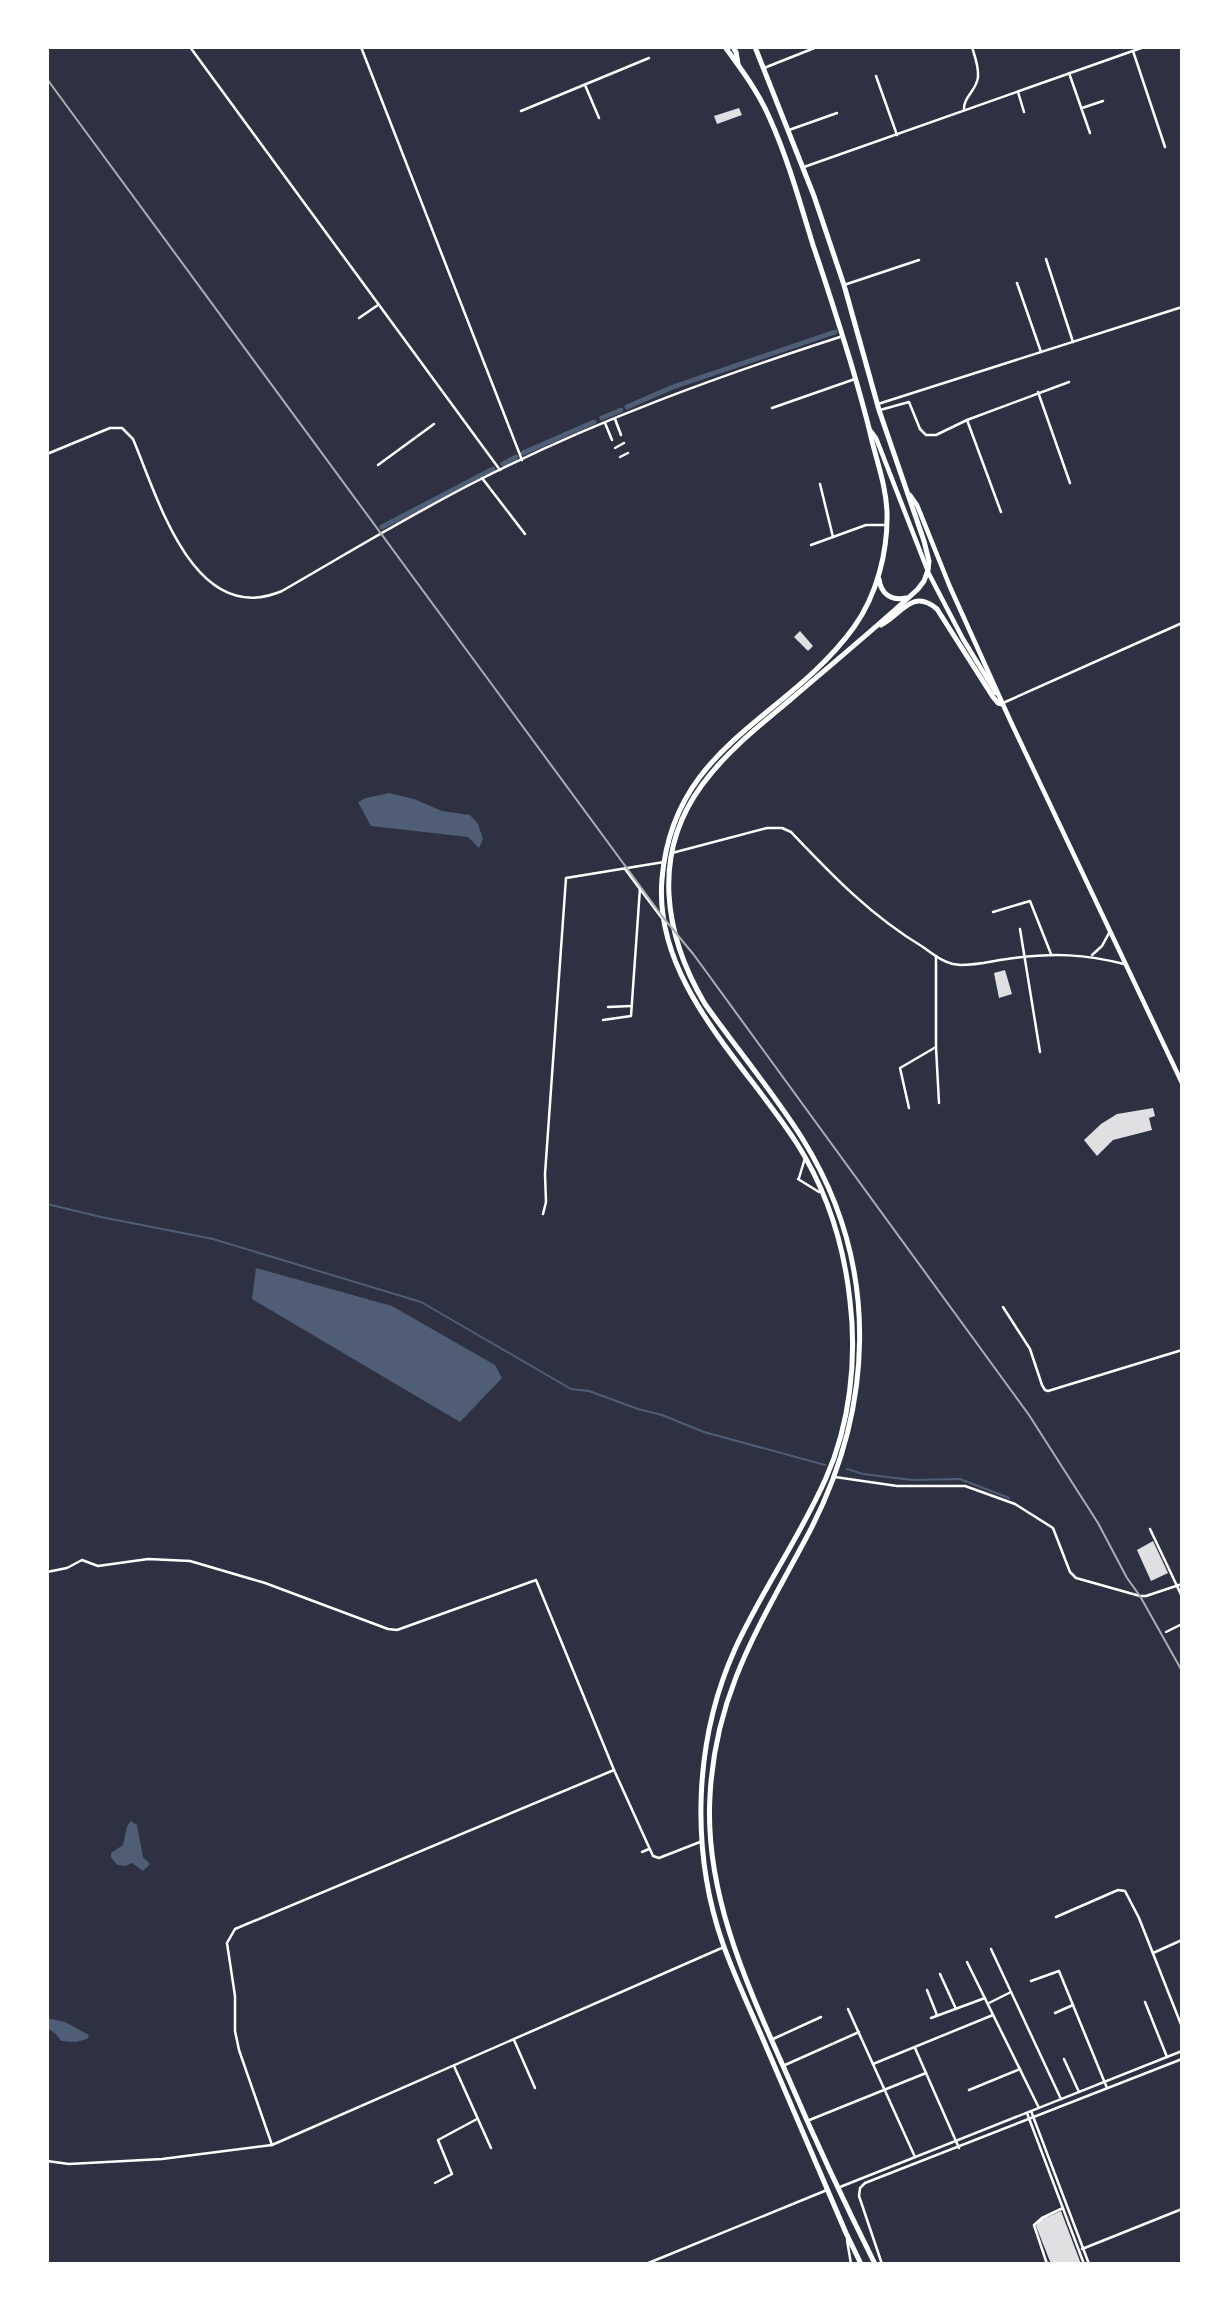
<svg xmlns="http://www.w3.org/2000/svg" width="1229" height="2311" viewBox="0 0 1229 2311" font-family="'Golos Text',sans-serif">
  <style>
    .water { fill: #4f5d75 }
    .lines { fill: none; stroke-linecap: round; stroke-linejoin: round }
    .stream { stroke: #4f5d75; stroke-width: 2 }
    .canal { stroke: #4f5d75; stroke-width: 5 }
    .building { fill: #e0e0e3 }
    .pedestrian { stroke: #fff; stroke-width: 2.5 }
    .minor { stroke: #fff; stroke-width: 2.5 }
    .secondary { stroke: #fff; stroke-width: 4.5 }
    .trunk { stroke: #fff; stroke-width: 5 }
    .rail { stroke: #abadb3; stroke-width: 2 }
  </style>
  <rect width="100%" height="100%" fill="#2d3142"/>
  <!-- water -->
  <g class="water">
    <path d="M389,793L414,799L442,811L470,815L478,824L483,839L479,848L468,837L371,826L358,802L366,798Z"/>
    <path d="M256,1268L392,1306L495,1365L502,1378L460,1422L252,1299Z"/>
    <path d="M131,1821L137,1825L143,1857L150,1864L143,1871L132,1863L125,1866L117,1865L111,1857V1853L123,1845L127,1826Z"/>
    <path d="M47,2018L65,2022L89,2035L87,2039L76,2042L61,2041L56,2034L47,2028Z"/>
  </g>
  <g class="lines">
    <!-- stream -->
    <g class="stream">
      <path d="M47,1204L101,1217L213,1239L421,1302L571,1389L589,1391L638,1409L662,1415L704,1432L825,1465"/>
      <path d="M847,1469L863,1474L912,1480L960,1479L1009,1498"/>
    </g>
    <!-- canal -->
    <g class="canal">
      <path d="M627,407L673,387L835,332"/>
      <path d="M602,418L621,410"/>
      <path d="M523,453L594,422"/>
      <path d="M503,464L516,457"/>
      <path d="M382,527L493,469"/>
    </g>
  </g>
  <!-- building -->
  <g class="building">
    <path d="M739,108L742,115L717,124L714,116Z"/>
    <path d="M800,631L813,646L808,651L794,637Z"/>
    <path d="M1005,970L1012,994L999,998L994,973Z"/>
    <path d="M1153,1108L1155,1116L1149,1118L1152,1130L1113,1140L1097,1156L1084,1140L1101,1124L1117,1114Z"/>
    <path d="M1153,1541L1168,1573L1151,1581L1137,1550Z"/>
    <path d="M1061,2211L1081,2264H1051L1036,2226L1038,2221Z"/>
  </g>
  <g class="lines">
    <!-- pedestrian -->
    <path class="pedestrian" d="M1150,1529L1177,1586"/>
    <!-- minor -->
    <g class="minor">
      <path d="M190,47L500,470"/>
      <path d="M361,47L522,460"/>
      <path d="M1133,51L1165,147"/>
      <path d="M764,68L817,47"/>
      <path d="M1069,73L1090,133"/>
      <path d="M876,76L897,135"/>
      <path d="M585,85L599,118"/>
      <path d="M1018,92L1024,112"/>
      <path d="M1082,108L1103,101"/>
      <path d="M964,110C963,97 977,90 978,77C979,67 975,57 972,47"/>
      <path d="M521,111L649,58"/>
      <path d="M789,130L837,113"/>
      <path d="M804,167L1144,47"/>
      <path d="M1046,259L1073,342"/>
      <path d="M1017,283L1041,352"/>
      <path d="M844,285L919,260"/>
      <path d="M359,318L378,305"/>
      <path d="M1038,392L1070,483"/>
      <path d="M878,404L1182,307"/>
      <path d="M772,408L855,379"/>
      <path d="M880,410L909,402L920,429L926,435H936L967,420L1069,382"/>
      <path d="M615,419L621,435"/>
      <path d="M967,420L1001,512"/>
      <path d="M605,423L612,440"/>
      <path d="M615,448L624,443"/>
      <path d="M47,454L110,428H122L133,439C158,498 194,629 282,591C348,553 413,513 481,479C597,420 719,376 843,336"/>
      <path d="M620,457L628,453"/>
      <path d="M378,465L434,424"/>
      <path d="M482,478L525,534"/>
      <path d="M820,484L833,537"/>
      <path d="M811,545L866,525H886"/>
      <path d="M1003,703L1182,623"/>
      <path d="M672,853L767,828H782L791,832C833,876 870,915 923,947C934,955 946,965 961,965C978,965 996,960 1014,958C1055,953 1084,954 1124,964"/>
      <path d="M625,869L661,917"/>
      <path d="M993,912L1030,901L1051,954"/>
      <path d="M1020,929L1040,1052"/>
      <path d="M1092,955L1102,946L1109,933"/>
      <path d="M936,956V1047L939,1103"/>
      <path d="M608,1007L631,1006"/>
      <path d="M603,1020L631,1016L640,888"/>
      <path d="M909,1108L900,1068L936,1047"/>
      <path d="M799,1178L805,1158"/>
      <path d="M798,1179L819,1192"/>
      <path d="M543,1214L546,1202L545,1174L566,878L664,862"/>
      <path d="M1003,1307L1030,1349L1042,1385L1045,1390L1048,1391L1182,1350"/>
      <path d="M835,1477L897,1486H965L1015,1504L1053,1528L1070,1572L1076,1578L1140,1596H1146L1182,1584"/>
      <path d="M47,1572L67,1568L82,1560L98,1566L148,1559L190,1561L265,1583L388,1629L397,1630L536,1580L614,1770L653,1856L659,1858L700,1842"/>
      <path d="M1177,1586L1182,1597"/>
      <path d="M1166,1632L1182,1624"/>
      <path d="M642,1852L649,1849"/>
      <path d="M1056,1917L1118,1890L1125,1891L1139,1918L1182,2027"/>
      <path d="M991,1949L1061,2099"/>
      <path d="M1153,1953L1182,1940"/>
      <path d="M967,1962L1039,2108"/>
      <path d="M940,1974L956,2009"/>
      <path d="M1031,1981L1059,1971L1107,2088"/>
      <path d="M927,1990L937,2015"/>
      <path d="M1145,2002L1167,2057"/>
      <path d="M989,2003L1011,1992"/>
      <path d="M848,2009L915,2157"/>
      <path d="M1055,2013L1073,2005"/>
      <path d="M931,2018L985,1998"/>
      <path d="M773,2039L821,2017"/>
      <path d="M514,2040L535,2088"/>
      <path d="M915,2048L959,2148"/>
      <path d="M1064,2059L1079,2092"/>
      <path d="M873,2064L993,2015"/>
      <path d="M785,2065L859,2032"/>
      <path d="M454,2066L491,2148"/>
      <path d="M969,2090L1020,2069"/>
      <path d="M1031,2111L1089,2264"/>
      <path d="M1027,2113L1084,2264"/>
      <path d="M807,2121L926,2073"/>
      <path d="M272,2145L239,2050L235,2031V1996L227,1943L235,1929L614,1770"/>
      <path d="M47,2161L69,2164L162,2159L272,2145L724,1947"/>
      <path d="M435,2183L452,2174L438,2140L477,2119"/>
      <path d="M840,2187L1182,2051"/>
      <path d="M847,2240L851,2264"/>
      <path d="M1082,2249L1182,2209"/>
      <path d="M646,2264L827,2190"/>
      <path d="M882,2264L859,2196L860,2188L865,2183L1182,2059"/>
      <path d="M1047,2264L1034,2225L1042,2218L1063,2208"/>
    </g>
    <!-- secondary -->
    <g class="secondary">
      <path d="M870,430L876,438L929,574L963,639L996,693"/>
      <path d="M910,495L917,505L950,587L1010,720L1182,1083"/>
    </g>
    <!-- trunk -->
    <g class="trunk">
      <path d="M725,47C742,70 759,93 770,119C788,159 800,203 813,245C826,283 838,321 850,360C858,387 866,414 872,441C878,465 886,487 887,512C888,551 877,595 854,627C787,720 673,744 662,879C653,981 744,1062 796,1142C826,1189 844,1245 850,1301C857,1359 850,1424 826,1478C800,1537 762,1590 735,1649C694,1740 690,1850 723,1944C735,1978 751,2011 765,2044C792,2107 819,2170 846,2233L861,2264"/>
      <path d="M733,47L736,52L738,64"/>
      <path d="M755,47L814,196L844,285L879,410L924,541L929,561L928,570L924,581L918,589C877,627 833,663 790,700C759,726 726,752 702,785C651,854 664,935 705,1004C737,1049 773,1092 802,1138C882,1266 875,1412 804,1542C758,1628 715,1695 710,1796C704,1895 749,1989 788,2077C815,2140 844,2202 875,2264"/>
      <path d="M879,579C881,594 891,601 906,598"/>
      <path d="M881,625C902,614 912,588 937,609L993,697L998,703L1002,704"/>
    </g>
    <!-- rail -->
    <path class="rail" d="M47,79L662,916L694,955L1029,1415L1098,1523L1127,1578L1140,1596L1182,1671"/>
  </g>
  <!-- border -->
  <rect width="1229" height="2311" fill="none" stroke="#ffffff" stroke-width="98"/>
</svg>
